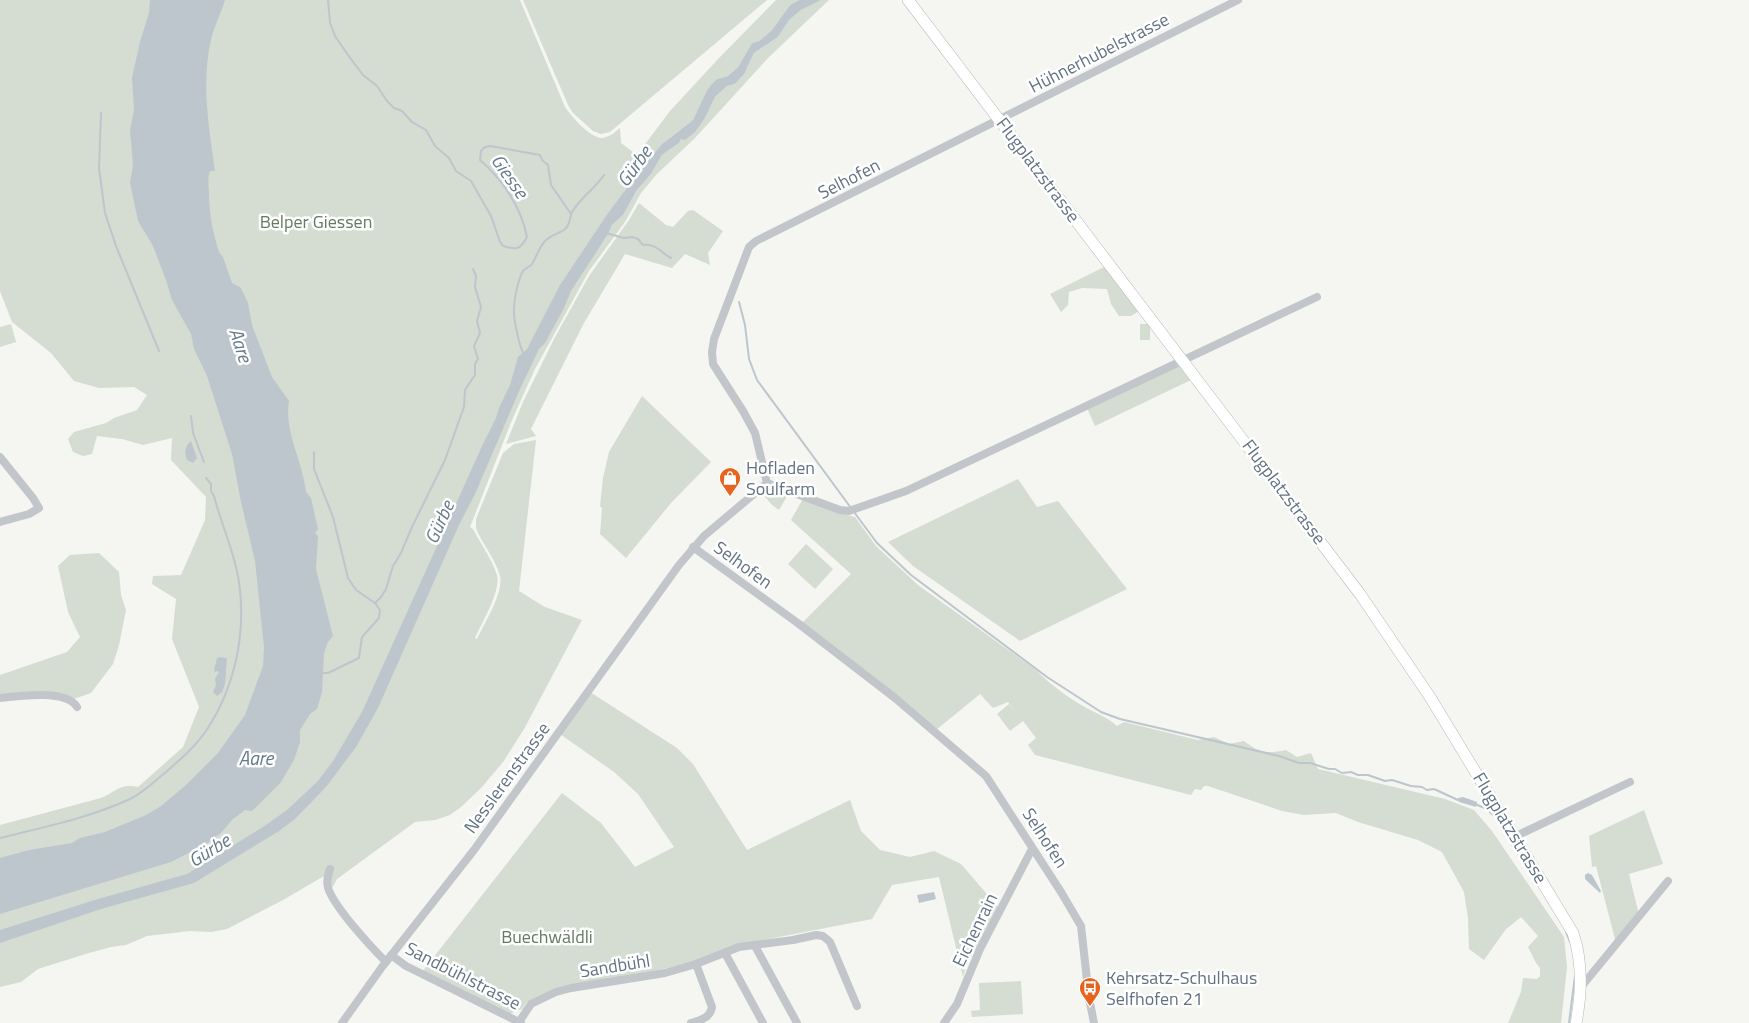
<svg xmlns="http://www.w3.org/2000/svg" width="1749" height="1023" viewBox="0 0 1749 1023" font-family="'Titillium Web',sans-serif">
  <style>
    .green { fill: #d5dcd2 }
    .water { fill: #bdc6cd }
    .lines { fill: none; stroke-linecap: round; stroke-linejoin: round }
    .stream { stroke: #bdc6cd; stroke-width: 2 }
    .secondary-casing { stroke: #b4b9be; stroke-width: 12 }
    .street { stroke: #c2c5c9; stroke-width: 8 }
    .secondary { stroke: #fff; stroke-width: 11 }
    .labels { text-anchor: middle; stroke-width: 5; stroke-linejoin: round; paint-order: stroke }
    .street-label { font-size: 18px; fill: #637283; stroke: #fff }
    .park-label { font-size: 18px; fill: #657a62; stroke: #fff }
    .poi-label { font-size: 18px; fill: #637283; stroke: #fff; text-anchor: start }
    .water-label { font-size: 19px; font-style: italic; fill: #637a87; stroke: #fff }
  </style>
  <rect width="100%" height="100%" fill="#f5f5f1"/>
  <!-- green -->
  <g class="green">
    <path d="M0,0H520L565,107C572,117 590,138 602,138C610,137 615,132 620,128L621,143L637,155L670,111L720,57L776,0H799L790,5L771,31L759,41L752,43L738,67L728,76L717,79L706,92L693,120L662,144L608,213L576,263L581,274L608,234L612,225L623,215L637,190L651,174L662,155L679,143L681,139L705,118L715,97L727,86L735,84L745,73L746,67L754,53L778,37L789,20L801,10L812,4L821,0H829L768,58L695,138L657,174L641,193L625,222L589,271L535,369L512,420L470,527L473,529C480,543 492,559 497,575C501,592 482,622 475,638L477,639C484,624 504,592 500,576C496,561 485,547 478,533L476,528V519L503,453L514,444L536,440L519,591L545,607L582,620L524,729L503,762L482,787L461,807L450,815L435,820L415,822L337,879L331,890L330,886L331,872L283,900L227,929L211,932L190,931L147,936L126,945L111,947L89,953L38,969L21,982L0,987V825L101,798C116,792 119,783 138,787L183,747L199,707L172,639L176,599L152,584L153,576L181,575L205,520L206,497L171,460L172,438L143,445L122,439L97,436L92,454L83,456L73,452L68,439L74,432L106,423L114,418L137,410L147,395L134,387L99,388L74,381L51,353L12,322L0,291Z"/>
    <path d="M523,0H767L610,132L601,134L593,131L573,113L568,105Z"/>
    <path d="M639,203L666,225L673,227L688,211L693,210L723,231L708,253L710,265L685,254L672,268L625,254L584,323L531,429L536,436L506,444L523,402L554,339L589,276L629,220Z"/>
    <path d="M1104,267L1139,311L1131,316H1119L1111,304L1107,289L1082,288L1069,292L1068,305L1061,312L1050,294Z"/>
    <path d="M11,324L16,342L0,347V327Z"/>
    <rect x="1140" y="324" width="10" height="16"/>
    <path d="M1176,366H1184L1193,379L1095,426L1087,408Z"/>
    <path d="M642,396L711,462L671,503L626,558L600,534L602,508L600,506L603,478L609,452Z"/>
    <path d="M1018,479L1037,507L1058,501L1127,589L1020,641L913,566L888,542Z"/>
    <path d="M769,486L789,493L779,510L772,505L761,492Z"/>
    <path d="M804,497L847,515L855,517L876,546L918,585L1036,670C1050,684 1066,696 1083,706C1095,713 1107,717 1117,726L1124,722L1198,740L1214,737L1229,744L1244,741C1259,753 1267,754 1286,750L1297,757L1311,753L1318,769L1445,799L1474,810L1492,831L1564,937L1567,967L1561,1023H1508L1521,992L1523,978L1537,979L1540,976V968L1536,963L1528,947L1538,936L1521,917L1506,929L1484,960L1469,949L1468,918L1464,892L1442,852L1418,840L1358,822L1336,813L1304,815L1282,811L1208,786H1204L1201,790L1195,789L1191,795L1035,755L1028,745L1036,738L1023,721L1010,731L997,714L1009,704L1018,716L1008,702L993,708L980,694L936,730L802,623L851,574L791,520Z"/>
    <path d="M806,544L833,569L815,589L788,564Z"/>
    <path d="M99,553L119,572L121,595L126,610L119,645L113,664L91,693L68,701L37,696L0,697V675L67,652L80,637L68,612L58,566L70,555Z"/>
    <path d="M590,692L677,748L693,764L747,850L850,800L861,831L880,850L910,857L934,851L961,864L999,908L967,964L963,977L939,877L892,885L872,919L738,945L692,962L668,968L549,993L527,1002L522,1009L509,1014L422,972L562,793L601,823L635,867L674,847L638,794L614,772L560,734Z"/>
    <path d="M1644,810L1663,864L1629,874L1639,915L1616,943L1596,866L1592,867L1589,836Z"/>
    <path d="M1021,981L1023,1014L972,1017L971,1011L980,1010L979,983Z"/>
  </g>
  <!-- water -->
  <g class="water">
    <path d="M150,0H225C221,13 214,27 211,40C201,83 209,128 215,171H210C207,180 209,185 209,194C209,214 213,233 219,252L223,257L232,283L241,288L248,303L252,325L272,377L289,401C284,433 303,461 306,492L311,498L318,529L315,533L318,536L316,569L333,636L328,642L324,653L322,692L317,709L310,714L300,730V742L294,760L281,782L252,811L245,810L232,820L221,833L206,844L171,862L0,914V858L29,850L72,843L80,838L105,832L146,815L161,806L186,785L218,753L245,715L263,666L264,647L255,561L241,502L232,454L207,376L194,349L191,334L172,300L166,280L153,246L138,221L130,183L133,165L130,130L134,110L132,78L140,42L149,13Z"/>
    <path d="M799,0H821L801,10L789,20L778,37L754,53L747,67L745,73L735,84L727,86L715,97L705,118L695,132L685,140L681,139L679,143L662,155L651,174L637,190L623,215L612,225L608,234L571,291L563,310L545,343L539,349L520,389L475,494L459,525L378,708L356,747L326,787L295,819L279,831L194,883L101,909L0,943V930L98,899L187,874L263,827L287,810L318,781L333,761L362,712L483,444L496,418L499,408L510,385L518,357L527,349L560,285L608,213L642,168L662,144L693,120L706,92L711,85L717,79L728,76L738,67L752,43L759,41L771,31L790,5Z"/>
    <path d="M191,441L197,458L193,463L187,460C184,452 185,446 191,441Z"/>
    <path d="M219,657L227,658L225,684L222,692L217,696L213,692L216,685L215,679L219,672L217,671L215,672L214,670L217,658Z"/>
    <path d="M1463,797L1477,802L1476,807L1459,802L1458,798Z"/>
    <path d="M1588,873L1592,875L1601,891L1600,893L1585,879V875Z"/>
    <path d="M934,892L936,899L919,903L917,895Z"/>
  </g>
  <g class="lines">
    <!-- stream -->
    <g class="stream">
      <path d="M328,0L330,23L335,36L348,55L363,75L377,86L387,101L394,108L402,111L412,122L426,130L435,146L449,158L456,171L471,181L491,216L500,242L503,246C517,250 520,250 527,237C521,207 503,180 480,160L481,151L485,147L490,146L540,155L542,160L548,165L551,185L571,214C568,236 559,229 546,240C539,247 537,256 532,264C530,267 525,268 523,271C518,279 513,304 514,313C514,322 520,348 524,355"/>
      <path d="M101,113L99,168L105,213L116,246L159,351"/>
      <path d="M571,214C579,198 594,190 604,175"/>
      <path d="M606,233L624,238L632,237L638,239L643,245C656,243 661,253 671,258"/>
      <path d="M739,302L745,325L749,359L757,380L851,508"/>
      <path d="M191,416L193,433L204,462"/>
      <path d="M314,452V469L333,517L348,578L356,590L375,603L380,610L379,618L362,637L359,658L328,673H321"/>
      <path d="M854,512L877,543L911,575L1047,677L1101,712L1120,719L1279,756L1299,763H1310L1329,769H1335L1342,773L1351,772L1358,775H1368L1385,781L1392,780L1411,786L1422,787L1427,790L1434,789L1458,800"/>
      <path d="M375,603L381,597L386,589L393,566L401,553L412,527L445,460L464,407L465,390L475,375V364L478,359L474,346L480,333L477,321L481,307L475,287L476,276L473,269"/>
      <path d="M1475,804L1487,809L1495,817L1530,873"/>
      <path d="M0,838C44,827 89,818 130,799C143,793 155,781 166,772C181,759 197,745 208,728C234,688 245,638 240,590C237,558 222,527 214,496L211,491V484L206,478"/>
      <path d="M1566,932L1570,942"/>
      <path d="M1569,1023L1575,976"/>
    </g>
    <!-- secondary casing -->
    <g class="secondary-casing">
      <path id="secondary" d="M908,0L1360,594L1430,697L1573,933C1583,963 1582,992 1576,1023"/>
    </g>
    <!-- street -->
    <g class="street">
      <path d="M0,457L33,498L39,508L29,514L0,522"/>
      <path d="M767,483L755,433L743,411L713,364L712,352L714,339L749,247L756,241L1238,0"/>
      <path d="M767,483L840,510L849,511L906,491L1317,297"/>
      <path d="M693,547L799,624L895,698L986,776L1061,892L1081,926L1089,998L1094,1023"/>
      <path d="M0,698C18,696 66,689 77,707"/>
      <path d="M1516,836L1630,782"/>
      <path d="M330,869C328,875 326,881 328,888C335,908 370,946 386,962"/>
      <path d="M755,946L797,1023"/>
      <path d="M725,953L763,1023"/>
      <path d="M391,955L406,966L521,1023"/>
      <path d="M1581,987L1668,881"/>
      <path d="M519,1022L531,1004L556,992L571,988L665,973L696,964L739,947L793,940L816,935L823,936L830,942L857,1006"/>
      <path d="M342,1023L382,967L474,850L679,565L704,536L767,483"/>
      <path d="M691,1023C701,1020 710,1018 712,1007L696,964"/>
      <path d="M944,1023L957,1004L980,949L1032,849"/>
    </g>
    <!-- secondary -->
    <use href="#secondary" class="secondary"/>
  </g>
  <!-- icons -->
  <defs>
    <g id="shop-pin" transform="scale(1.125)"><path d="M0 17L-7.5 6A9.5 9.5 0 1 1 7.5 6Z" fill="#e66420" stroke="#fff"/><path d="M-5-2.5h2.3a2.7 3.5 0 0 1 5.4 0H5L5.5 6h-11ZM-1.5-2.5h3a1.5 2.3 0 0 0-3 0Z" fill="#fff"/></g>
    <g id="bus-pin" transform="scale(1.125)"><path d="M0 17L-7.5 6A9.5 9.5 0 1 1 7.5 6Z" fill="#e66420" stroke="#fff"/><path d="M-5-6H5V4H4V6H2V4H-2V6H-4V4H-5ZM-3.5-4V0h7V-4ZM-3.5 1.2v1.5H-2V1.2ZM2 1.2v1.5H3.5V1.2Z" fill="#fff"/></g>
  </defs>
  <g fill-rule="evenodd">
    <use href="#shop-pin" x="730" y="478"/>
    <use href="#bus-pin" x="1090" y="988"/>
  </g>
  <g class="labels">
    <!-- street labels -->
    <g class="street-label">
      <text transform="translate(1099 53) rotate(-27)" y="6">Hühnerhubelstrasse</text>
      <text transform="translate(1038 170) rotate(53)" y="6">Flugplatzstrasse</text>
      <text transform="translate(849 179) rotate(-27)" y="6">Selhofen</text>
      <text transform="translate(1284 492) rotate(53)" y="6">Flugplatzstrasse</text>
      <text transform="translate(743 565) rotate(36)" y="6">Selhofen</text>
      <text transform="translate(507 778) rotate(-54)" y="6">Nesslerenstrasse</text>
      <text transform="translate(1510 828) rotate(59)" y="6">Flugplatzstrasse</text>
      <text transform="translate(1045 838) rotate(57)" y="6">Selhofen</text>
      <text transform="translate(975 930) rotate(-64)" y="6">Eichenrain</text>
      <text transform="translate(615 966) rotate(-9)" y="6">Sandbühl</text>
      <text transform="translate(463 976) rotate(27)" y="6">Sandbühlstrasse</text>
    </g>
    <!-- park labels -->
    <g class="park-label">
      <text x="316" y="228">Belper Giessen</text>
      <text x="547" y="943">Buechwäldli</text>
    </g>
    <!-- poi labels -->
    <g class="poi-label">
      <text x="746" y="474">Hofladen<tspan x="746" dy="21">Soulfarm</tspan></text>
      <text x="1106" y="984">Kehrsatz-Schulhaus<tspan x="1106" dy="21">Selfhofen 21</tspan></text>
    </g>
    <!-- water labels -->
    <g class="water-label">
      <text transform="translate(634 166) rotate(-54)" y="7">Gürbe</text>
      <text transform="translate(510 176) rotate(55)" y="7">Giesse</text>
      <text transform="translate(241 345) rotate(72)" y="7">Aare</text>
      <text transform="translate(439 522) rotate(-66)" y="7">Gürbe</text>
      <text x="256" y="765">Aare</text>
      <text transform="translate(209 850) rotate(-32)" y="7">Gürbe</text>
    </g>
  </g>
</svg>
